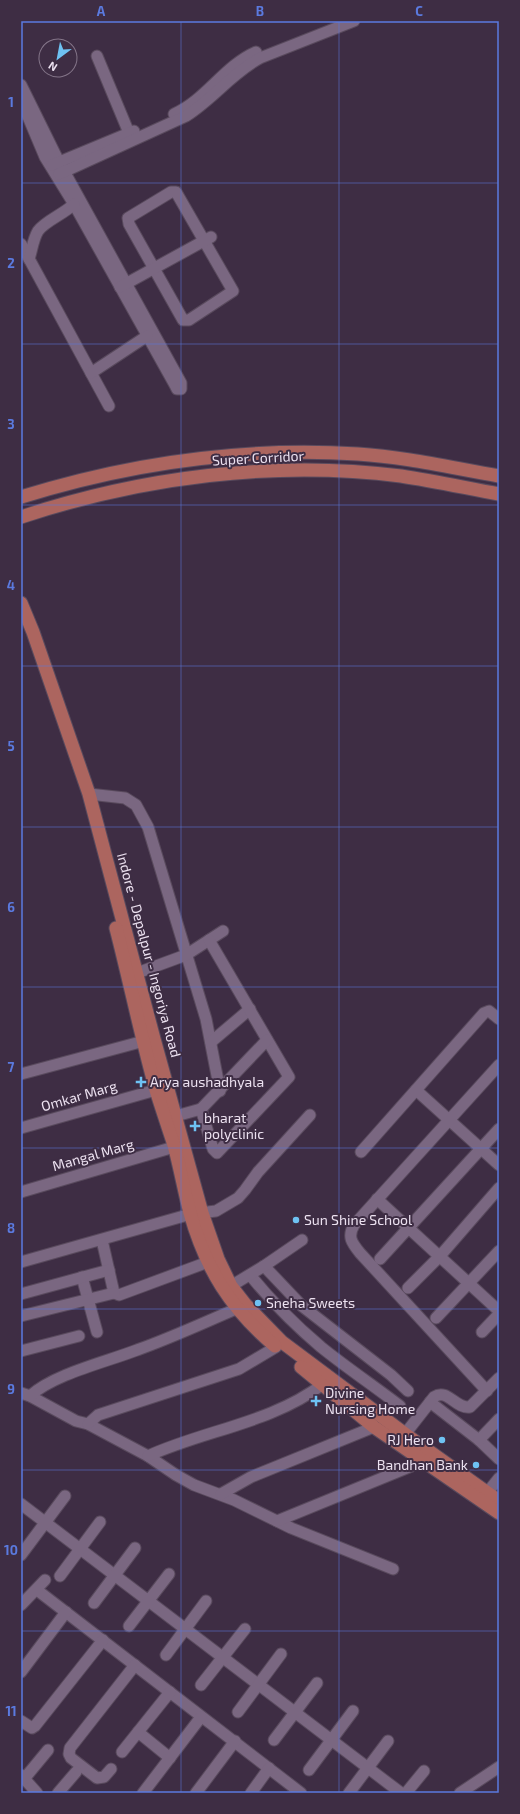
<svg xmlns="http://www.w3.org/2000/svg" width="520" height="1814" viewBox="0 0 520 1814" font-family="'Exo 2',sans-serif">
  <style>
    .lines { fill: none; stroke-linecap: round; stroke-linejoin: round }
    .minor-casing { stroke: #594a5d; stroke-width: 13 }
    .major-casing { stroke: #594a5d; stroke-width: 15 }
    .minor { stroke: #7a6781; stroke-width: 11 }
    .major { stroke: #ac655f; stroke-width: 13 }
    .grid { fill: none; stroke: #5b7adf; stroke-width: 1; stroke-opacity: 0.55 }
    .poi-dot { fill: #6ec2f3; stroke: #3e2d44; stroke-width: 1.5 }
    .labels { text-anchor: middle; stroke-width: 4; stroke-linejoin: round; paint-order: stroke }
    .street-label { font-size: 14px; fill: #ece1f0; stroke: #3e2d44 }
    .poi-label { font-size: 14px; fill: #ece1f0; stroke: #3e2d44; text-anchor: start }
    .neatline { fill: none; stroke: #5b7adf; stroke-width: 1.5 }
    .grid-label { font-size: 13px; text-anchor: middle; font-weight: bold; fill: #5b7adf }
  </style>
  <rect width="100%" height="100%" fill="#3e2d44"/>
  <g class="lines">
    <!-- minor casing -->
    <g class="minor-casing">
      <g id="minor">
        <path d="M97,56L129,133"/>
        <path d="M21,85L59,162L181,383V389H177L175,385L74,204L45,157L21,100"/>
        <path d="M174,114C206,100 224,66 256,52"/>
        <path d="M52,165L134,131"/>
        <path d="M59,174L186,116C213,99 232,73 260,58L354,21"/>
        <path d="M171,192H176L233,291L189,320H183L129,224L128,218Z"/>
        <path d="M21,244L109,406"/>
        <path d="M29,259C32,250 33,239 38,231C45,221 64,214 74,204"/>
        <path d="M120,287L211,237"/>
        <path d="M91,373L147,336"/>
        <path d="M89,794L125,798L136,805L148,827L206,1019L220,1091"/>
        <path d="M137,973L186,955L223,931"/>
        <path d="M211,1042L250,1009"/>
        <path d="M21,1074L144,1041"/>
        <path d="M416,1090L499,1165"/>
        <path d="M201,1109L213,1149L217,1153L289,1077L209,940"/>
        <path d="M176,1116L201,1109L267,1040"/>
        <path d="M21,1128L163,1088"/>
        <path d="M361,1152L484,1013L489,1011L499,1019"/>
        <path d="M21,1192L174,1147"/>
        <path d="M377,1199L499,1311"/>
        <path d="M102,1240L114,1293L119,1295L208,1262"/>
        <path d="M380,1259L499,1129"/>
        <path d="M21,1262L191,1214L216,1211L238,1198L245,1190L258,1172L310,1115"/>
        <path d="M264,1266L302,1306L391,1375L408,1391"/>
        <path d="M250,1275C272,1302 295,1325 321,1347C347,1368 374,1386 400,1406"/>
        <path d="M82,1277L97,1332"/>
        <path d="M231,1286L264,1266L302,1240"/>
        <path d="M408,1288L440,1256L499,1188"/>
        <path d="M21,1294L109,1270"/>
        <path d="M21,1316L114,1293"/>
        <path d="M436,1318L499,1251"/>
        <path d="M482,1332L499,1314"/>
        <path d="M21,1351L79,1336"/>
        <path d="M487,1391L360,1253C352,1243 347,1237 354,1225L499,1065"/>
        <path d="M21,1393L30,1396L76,1421L88,1424L148,1456L176,1475L194,1485L234,1500L291,1528L393,1569"/>
        <path d="M30,1396C54,1374 106,1362 137,1350C171,1338 203,1323 236,1309"/>
        <path d="M430,1402L479,1440L499,1459"/>
        <path d="M88,1424L98,1415L239,1369L276,1347"/>
        <path d="M405,1434L434,1397C448,1388 455,1409 470,1407L499,1378"/>
        <path d="M479,1440L499,1419"/>
        <path d="M148,1456C205,1430 272,1423 323,1384"/>
        <path d="M487,1493L499,1478"/>
        <path d="M221,1494L251,1477L374,1427"/>
        <path d="M21,1504L401,1793"/>
        <path d="M277,1521L424,1461"/>
        <path d="M21,1555L65,1496"/>
        <path d="M60,1576L100,1522"/>
        <path d="M37,1590L301,1793"/>
        <path d="M94,1603L135,1548"/>
        <path d="M21,1605L45,1580"/>
        <path d="M129,1626L169,1574"/>
        <path d="M166,1655L206,1601"/>
        <path d="M21,1672L66,1612"/>
        <path d="M201,1685L245,1629"/>
        <path d="M238,1712L281,1654"/>
        <path d="M21,1721L32,1728L35,1726L103,1640"/>
        <path d="M138,1732L170,1758"/>
        <path d="M274,1740L317,1683"/>
        <path d="M122,1752L170,1692"/>
        <path d="M111,1769L104,1777L97,1778L71,1758L69,1754L70,1748L135,1665"/>
        <path d="M309,1770L353,1711"/>
        <path d="M21,1775L37,1793"/>
        <path d="M24,1779L48,1750"/>
        <path d="M58,1793L76,1772"/>
        <path d="M143,1793L201,1717"/>
        <path d="M196,1793L235,1741"/>
        <path d="M251,1793L269,1768"/>
        <path d="M349,1793L388,1741"/>
        <path d="M406,1793L424,1771"/>
        <path d="M460,1793L499,1767"/>
      </g>
    </g>
    <!-- major casing -->
    <g class="major-casing">
      <g id="major">
        <path d="M21,497C130,463 244,447 358,454C406,457 452,468 499,476"/>
        <path d="M21,517C142,477 274,460 401,476C434,481 466,488 499,494"/>
        <path d="M21,603L33,632L89,794L154,1039L202,1213L218,1259L231,1286L245,1304L282,1342L405,1434L499,1501"/>
        <path d="M116,928C130,982 141,1037 156,1090C162,1109 168,1127 174,1145C180,1167 184,1190 190,1213C206,1269 230,1308 275,1346"/>
        <path d="M301,1367L374,1427L499,1513"/>
      </g>
    </g>
    <!-- minor -->
    <use href="#minor" class="minor"/>
    <!-- major -->
    <use href="#major" class="major"/>
  </g>
  <!-- grid -->
  <path class="grid" d="M181,21V1793M339,21V1793M21,183H499M21,344H499M21,505H499M21,666H499M21,827H499M21,987H499M21,1148H499M21,1309H499M21,1470H499M21,1631H499"/>
  <!-- markers -->
  <g class="poi-dot">
    <path d="M139 1076h4v4h4v4h-4v4h-4v-4h-4v-4h4z"/>
    <path d="M193 1120h4v4h4v4h-4v4h-4v-4h-4v-4h4z"/>
    <circle cx="296" cy="1220" r="4"/>
    <circle cx="258" cy="1303" r="4"/>
    <path d="M314 1395h4v4h4v4h-4v4h-4v-4h-4v-4h4z"/>
    <circle cx="442" cy="1440" r="4"/>
    <circle cx="476" cy="1465" r="4"/>
  </g>
  <g class="labels">
    <!-- street labels -->
    <g class="street-label">
      <text transform="translate(258 458) rotate(-3)" y="5">Super Corridor</text>
      <text transform="translate(149 955) rotate(75)" y="5">Indore - Depalpur - Ingoriya Road</text>
      <text transform="translate(79 1096) rotate(-16)" y="5">Omkar Marg</text>
      <text transform="translate(93 1155) rotate(-16)" y="5">Mangal Marg</text>
    </g>
    <!-- poi labels -->
    <g class="poi-label">
      <text x="150" y="1087">Arya aushadhyala</text>
      <text x="204" y="1123">bharat<tspan x="204" dy="16">polyclinic</tspan></text>
      <text x="304" y="1225">Sun Shine School</text>
      <text x="266" y="1308">Sneha Sweets</text>
      <text x="325" y="1398">Divine<tspan x="325" dy="16">Nursing Home</tspan></text>
      <text x="434" y="1445" text-anchor="end">RJ Hero</text>
      <text x="468" y="1470" text-anchor="end">Bandhan Bank</text>
    </g>
  </g>
  <!-- border -->
  <rect width="520" height="1814" fill="none" stroke="#3e2d44" stroke-width="44"/>
  <!-- north arrow -->
  <g transform="translate(58 58) rotate(212)"><circle r="19" fill="#3e2d44" stroke="#847589"/>
  <path d="M0-3L7 15L0 10L-7 15Z" fill="#6ec2f3"/>
  <text y="-6" font-size="11" font-weight="bold" text-anchor="middle" fill="#ece1f0">N</text>
  </g>
  <rect x="22" y="22" width="476" height="1770" class="neatline"/>
  <g class="grid-label">
    <text x="101" y="16">A</text>
    <text x="260" y="16">B</text>
    <text x="419" y="16">C</text>
    <text x="11" y="107">1</text>
    <text x="11" y="268">2</text>
    <text x="11" y="429">3</text>
    <text x="11" y="590">4</text>
    <text x="11" y="751">5</text>
    <text x="11" y="912">6</text>
    <text x="11" y="1072">7</text>
    <text x="11" y="1233">8</text>
    <text x="11" y="1394">9</text>
    <text x="11" y="1555">10</text>
    <text x="11" y="1716">11</text>
  </g>
</svg>
